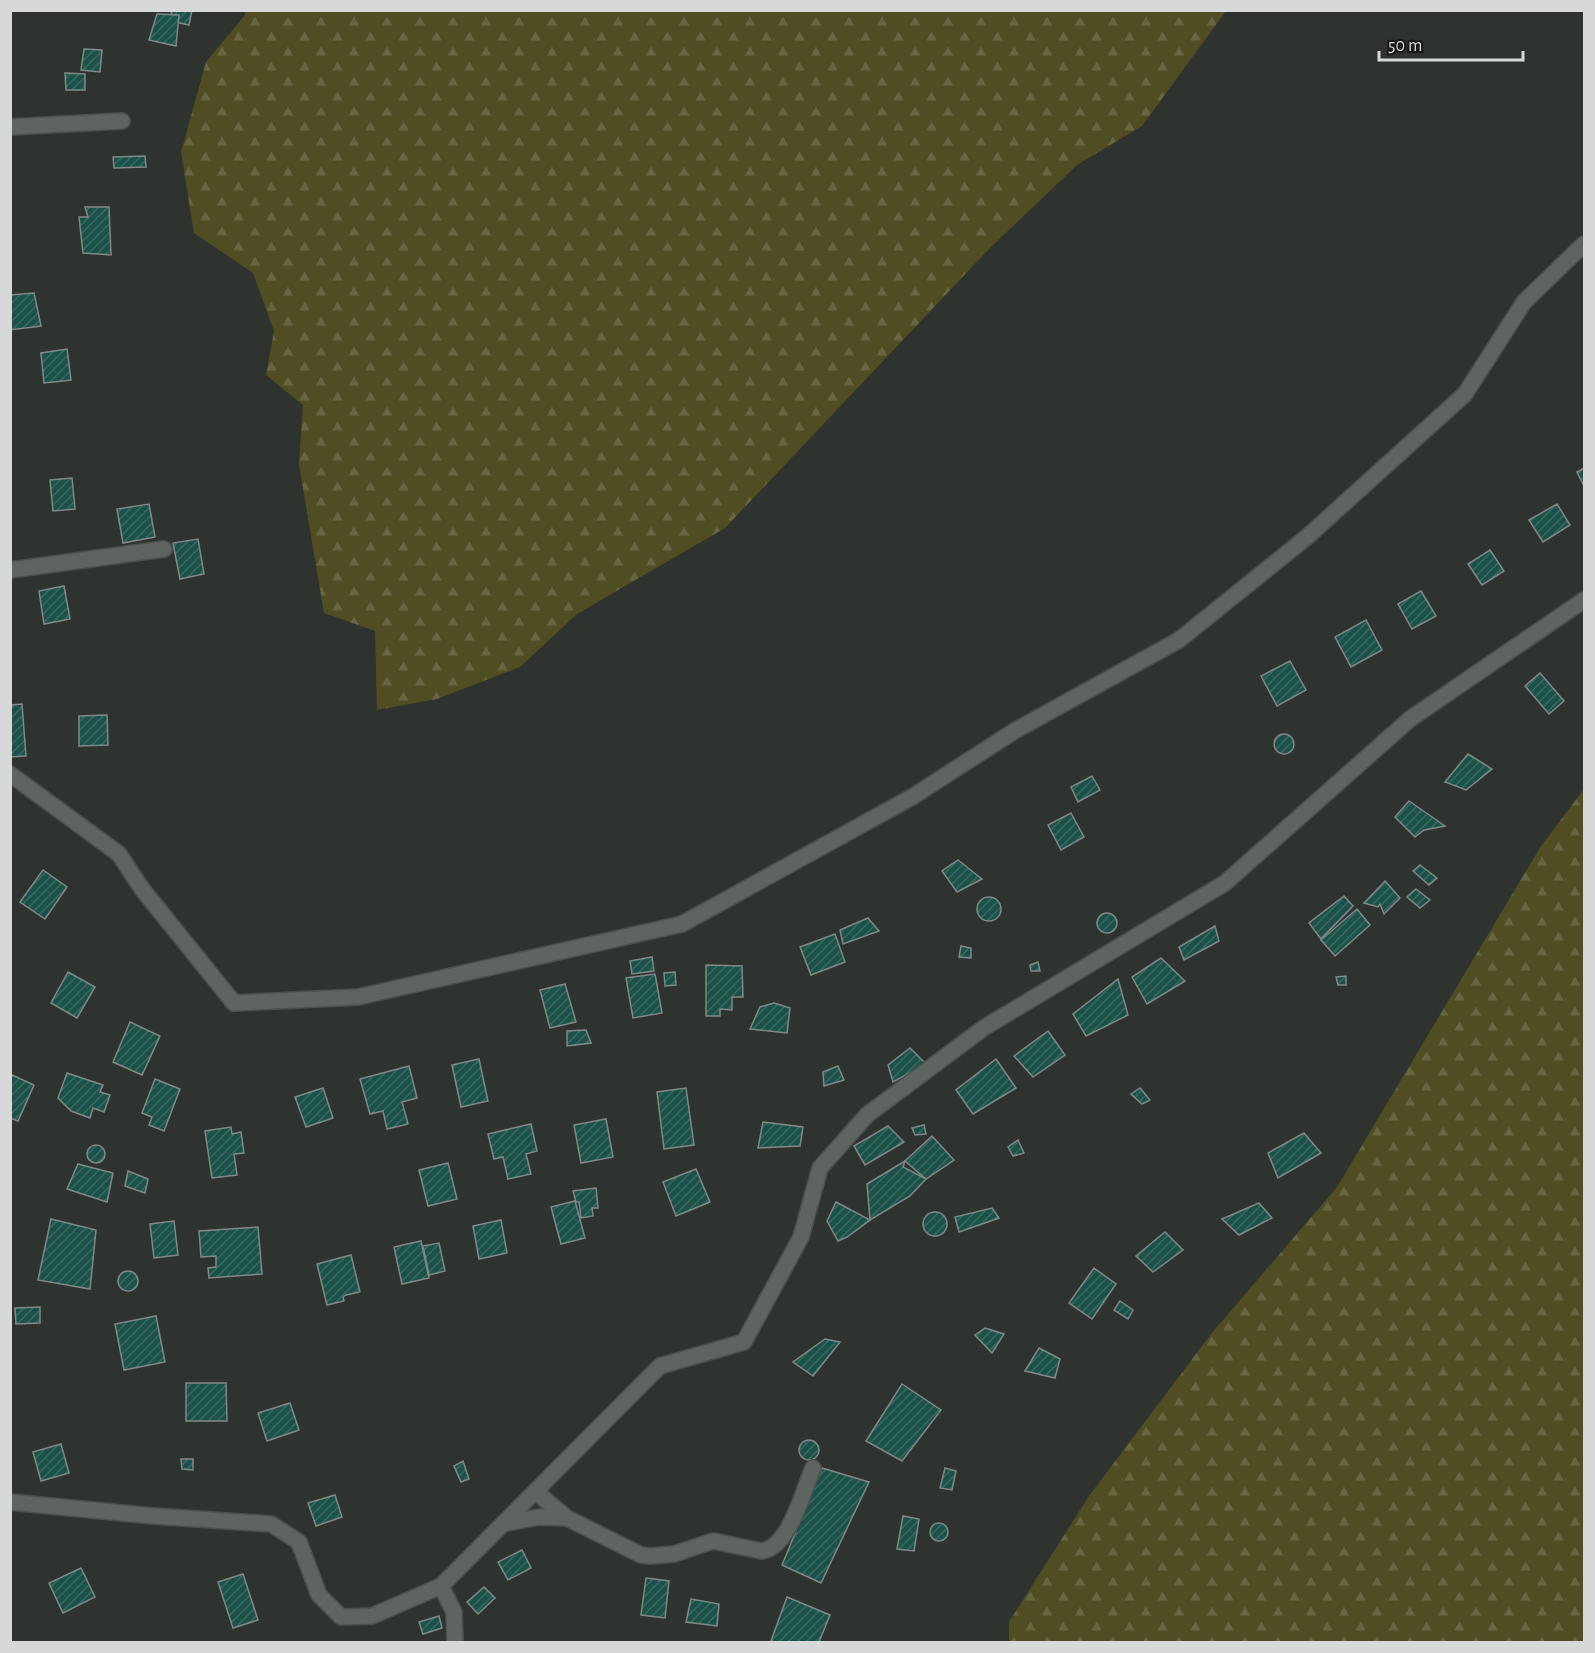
<svg xmlns="http://www.w3.org/2000/svg" width="1595" height="1653" viewBox="0 0 1595 1653" font-family="'Alegreya Sans',sans-serif">
  <style>
    .forest { fill: url(#forest-firs) }
    .building { fill: url(#building-hatch); stroke: #818987; stroke-width: 1.5 }
    .lines { fill: none; stroke-linecap: round; stroke-linejoin: round }
    .minor-casing { stroke: #4c504d; stroke-width: 18 }
    .minor { stroke: #5e6460; stroke-width: 15 }
  </style>
  <defs>
    <pattern id="forest-firs" width="22" height="20" patternUnits="userSpaceOnUse" patternTransform="scale(1.5)"><rect width="22" height="20" fill="#4f4d21"/><path d="M5 1l3.5 6h-7zM16 11l3.5 6h-7z" fill="#686640"/></pattern>
    <pattern id="building-hatch" width="6" height="6" patternUnits="userSpaceOnUse" patternTransform="scale(1.5)"><rect width="6" height="6" fill="#1a5148"/><path d="M-1 1l2-2M0 6l6-6M5 7l2-2" fill="none" stroke="#3b6962"/></pattern>
  </defs>
  <rect width="100%" height="100%" fill="#2e3330"/>
  <!-- forest -->
  <g class="forest">
    <path d="M245,11V10L1226,11L1142,126L1077,165L988,250L725,528L577,614L520,667L437,699L377,710L375,631L324,613L299,464L303,405L266,375L274,331L253,273L194,233L181,152L206,62L245,15Z"/>
    <path d="M1584,789V1642H1009V1622L1089,1496L1211,1334L1337,1187L1541,846Z"/>
  </g>
  <!-- building -->
  <g class="building">
    <path d="M172,10H192L189,25L170,21Z"/>
    <path d="M157,14L179,15L176,46L149,40Z"/>
    <path d="M84,49L102,50L100,72L81,70Z"/>
    <path d="M65,73L85,74V90H66Z"/>
    <path d="M145,156L146,167L114,168L113,157Z"/>
    <path d="M85,207H109L111,255L83,253L79,217H88Z"/>
    <path d="M34,293L41,326L10,330V295Z"/>
    <path d="M67,349L71,380L44,383L41,353Z"/>
    <path d="M1584,468V486L1577,472Z"/>
    <path d="M72,478L75,509L53,511L50,480Z"/>
    <path d="M149,504L155,537L123,543L117,509Z"/>
    <path d="M1557,504L1570,525L1543,542L1529,520Z"/>
    <path d="M198,539L204,574L180,579L173,543Z"/>
    <path d="M1490,550L1504,571L1482,585L1468,564Z"/>
    <path d="M64,586L70,619L44,624L39,591Z"/>
    <path d="M1421,591L1436,616L1412,629L1398,604Z"/>
    <path d="M1366,620L1382,650L1351,667L1335,637Z"/>
    <path d="M1290,661L1306,690L1277,706L1261,676Z"/>
    <path d="M1540,673L1564,701L1549,714L1525,686Z"/>
    <path d="M22,704L26,756L10,757V705Z"/>
    <path d="M107,715L108,745L79,746V716Z"/>
    <circle cx="1284" cy="744" r="10"/>
    <path d="M1468,754L1492,769L1466,790L1445,782Z"/>
    <path d="M1092,776L1100,790L1078,802L1071,787Z"/>
    <path d="M1409,801L1445,826L1424,830L1415,837L1395,817Z"/>
    <path d="M1071,813L1084,837L1061,850L1048,825Z"/>
    <path d="M958,860L982,879L957,892L942,871Z"/>
    <path d="M1420,865L1437,878L1429,885L1413,871Z"/>
    <path d="M43,870L67,887L45,919L20,902Z"/>
    <path d="M1385,881L1400,898L1384,914L1380,904L1378,907L1364,903Z"/>
    <path d="M1416,889L1430,900L1420,908L1407,897Z"/>
    <path d="M1344,896L1353,906L1321,939L1309,923Z"/>
    <circle cx="989" cy="909" r="12"/>
    <path d="M1357,909L1370,925L1335,956L1321,940Z"/>
    <circle cx="1107" cy="923" r="10"/>
    <path d="M868,918L879,931L843,944L840,930Z"/>
    <path d="M1215,926L1219,941L1184,960L1179,947Z"/>
    <path d="M835,934L845,962L811,975L800,947Z"/>
    <path d="M961,946L971,948V958L959,957Z"/>
    <path d="M652,957L654,971L632,974L630,961Z"/>
    <path d="M1161,958L1185,981L1147,1004L1132,977Z"/>
    <path d="M1038,962L1040,971H1031L1030,965Z"/>
    <path d="M706,965L742,966L743,997H732V1010L720,1009V1016H706Z"/>
    <path d="M68,972L95,987L77,1018L51,1003Z"/>
    <path d="M675,972L676,985L665,986L664,973Z"/>
    <path d="M655,974L662,1013L633,1018L626,978Z"/>
    <path d="M1346,976V985H1338L1336,977Z"/>
    <path d="M1118,979L1128,1015L1086,1036L1073,1014Z"/>
    <path d="M565,984L576,1022L550,1028L540,990Z"/>
    <path d="M774,1003L790,1008L787,1033L750,1029L760,1007Z"/>
    <path d="M130,1022L160,1036L142,1075L113,1062Z"/>
    <path d="M586,1030L591,1043L567,1046V1031Z"/>
    <path d="M1048,1031L1065,1055L1033,1077L1014,1056Z"/>
    <path d="M910,1048L926,1064L893,1082L888,1065Z"/>
    <path d="M479,1059L488,1101L461,1107L452,1065Z"/>
    <path d="M996,1059L1016,1088L973,1114L956,1090Z"/>
    <path d="M409,1066L417,1098L402,1102L408,1124L387,1129L383,1111L370,1114L360,1079Z"/>
    <path d="M838,1066L844,1080L824,1086L823,1072Z"/>
    <path d="M67,1073L103,1085L100,1092L110,1095L104,1112L93,1108L90,1118L71,1111L58,1098Z"/>
    <path d="M10,1074L34,1085L18,1121L10,1118Z"/>
    <path d="M155,1079L180,1089L164,1131L149,1125L152,1117L142,1113Z"/>
    <path d="M323,1088L333,1118L306,1127L295,1097Z"/>
    <path d="M686,1088L694,1145L664,1149L657,1092Z"/>
    <path d="M1140,1088L1150,1100L1142,1104L1131,1094Z"/>
    <path d="M606,1119L613,1157L581,1163L574,1125Z"/>
    <path d="M763,1122L803,1127L800,1146L758,1148Z"/>
    <path d="M531,1124L537,1151L526,1154L531,1174L508,1179L503,1157L494,1159L488,1134Z"/>
    <path d="M924,1125L926,1134L915,1135L912,1128Z"/>
    <path d="M888,1126L904,1142L865,1165L854,1146Z"/>
    <path d="M231,1127L232,1134L241,1132L244,1153L234,1154L237,1175L212,1178L205,1131Z"/>
    <path d="M1304,1133L1321,1153L1278,1178L1268,1153Z"/>
    <path d="M932,1136L954,1160L926,1179L905,1161Z"/>
    <path d="M1018,1140L1024,1153L1013,1156L1008,1147Z"/>
    <circle cx="96" cy="1154" r="9"/>
    <path d="M905,1161L903,1167L926,1179L910,1196L870,1220L867,1184Z"/>
    <path d="M448,1163L457,1199L428,1206L419,1170Z"/>
    <path d="M78,1164L113,1173L107,1202L67,1189Z"/>
    <path d="M696,1169L710,1202L676,1216L663,1182Z"/>
    <path d="M128,1171L148,1179L145,1193L125,1186Z"/>
    <path d="M596,1188L598,1208H592L593,1216L581,1218L579,1202H576L573,1191Z"/>
    <path d="M575,1201L585,1238L561,1244L551,1207Z"/>
    <path d="M836,1202L870,1220L847,1237L838,1241L827,1221Z"/>
    <path d="M1259,1203L1272,1218L1239,1235L1222,1219Z"/>
    <path d="M992,1208L999,1218L959,1232L955,1217Z"/>
    <circle cx="935" cy="1224" r="12"/>
    <path d="M51,1219L96,1230L90,1289L38,1280Z"/>
    <path d="M501,1220L507,1253L479,1259L473,1226Z"/>
    <path d="M174,1221L178,1255L154,1258L150,1224Z"/>
    <path d="M258,1227L262,1274L209,1278L208,1268L216,1267V1256L201,1257L199,1231Z"/>
    <path d="M1165,1232L1183,1250L1153,1272L1136,1256Z"/>
    <path d="M421,1241L429,1278L402,1284L394,1247Z"/>
    <path d="M439,1243L445,1271L429,1275L423,1246Z"/>
    <path d="M351,1255L360,1292L346,1295L343,1297L344,1301L327,1305L317,1264Z"/>
    <path d="M1094,1268L1116,1284L1092,1319L1069,1303Z"/>
    <circle cx="128" cy="1281" r="10"/>
    <path d="M1120,1301L1133,1310L1128,1319L1114,1310Z"/>
    <path d="M40,1307V1323L16,1324L15,1308Z"/>
    <path d="M156,1316L165,1362L124,1370L115,1324Z"/>
    <path d="M985,1328L1004,1334L992,1353L975,1335Z"/>
    <path d="M825,1339L840,1342L813,1376L793,1362Z"/>
    <path d="M1039,1348L1060,1359L1055,1378L1025,1371Z"/>
    <path d="M186,1383H226L227,1421H186Z"/>
    <path d="M902,1384L941,1410L902,1461L866,1441Z"/>
    <path d="M290,1403L299,1430L267,1441L258,1413Z"/>
    <circle cx="809" cy="1450" r="10"/>
    <path d="M61,1444L69,1473L41,1481L33,1452Z"/>
    <path d="M181,1459H193V1470L182,1469Z"/>
    <path d="M463,1461L469,1479L461,1482L454,1466Z"/>
    <path d="M822,1468L869,1482L821,1583L782,1565Z"/>
    <path d="M945,1468L956,1471L952,1490L940,1488Z"/>
    <path d="M335,1495L342,1517L316,1526L308,1503Z"/>
    <path d="M903,1516L919,1519L914,1551L897,1549Z"/>
    <circle cx="939" cy="1532" r="9"/>
    <path d="M522,1550L531,1568L508,1580L498,1562Z"/>
    <path d="M81,1568L95,1597L63,1613L49,1583Z"/>
    <path d="M243,1574L258,1620L233,1628L218,1582Z"/>
    <path d="M646,1578L669,1581L665,1618L641,1615Z"/>
    <path d="M484,1587L495,1598L478,1614L467,1602Z"/>
    <path d="M787,1597L830,1615L819,1642H776L771,1641Z"/>
    <path d="M691,1599L719,1604L717,1626L686,1622Z"/>
    <path d="M439,1616L442,1628L423,1634L419,1622Z"/>
  </g>
  <g class="lines">
    <!-- minor casing -->
    <g class="minor-casing">
      <g id="minor">
        <path d="M10,127L122,121"/>
        <path d="M10,570L164,549"/>
        <path d="M10,774L119,854L142,889L234,1003L358,997L682,924L912,797L1016,730L1179,640L1307,537L1465,394L1524,302L1584,244"/>
        <path d="M536,1492L567,1518L641,1555L650,1556L674,1554L713,1541L761,1551C789,1549 803,1491 813,1468"/>
        <path d="M10,1502L153,1516L271,1524L299,1542L319,1595L341,1617L372,1616L441,1586L660,1366L744,1342L801,1237L820,1168L867,1115L985,1027L1225,883L1410,719L1584,600"/>
        <path d="M506,1523L539,1517L567,1518"/>
        <path d="M441,1586L454,1612L455,1642"/>
      </g>
    </g>
    <!-- minor -->
    <use href="#minor" class="minor"/>
  </g>
  <!-- border -->
  <rect width="1595" height="1653" fill="none" stroke="#d6d9d7" stroke-width="24"/>
  <!-- scale -->
  <path d="M1379 51v9h144v-9" fill="none" stroke="#d6d9d7" stroke-width="3"/>
  <text x="1388" y="51" font-size="18" fill="#d6d9d7" stroke="#181a19" stroke-width="4.5" paint-order="stroke">50 m</text>
</svg>
